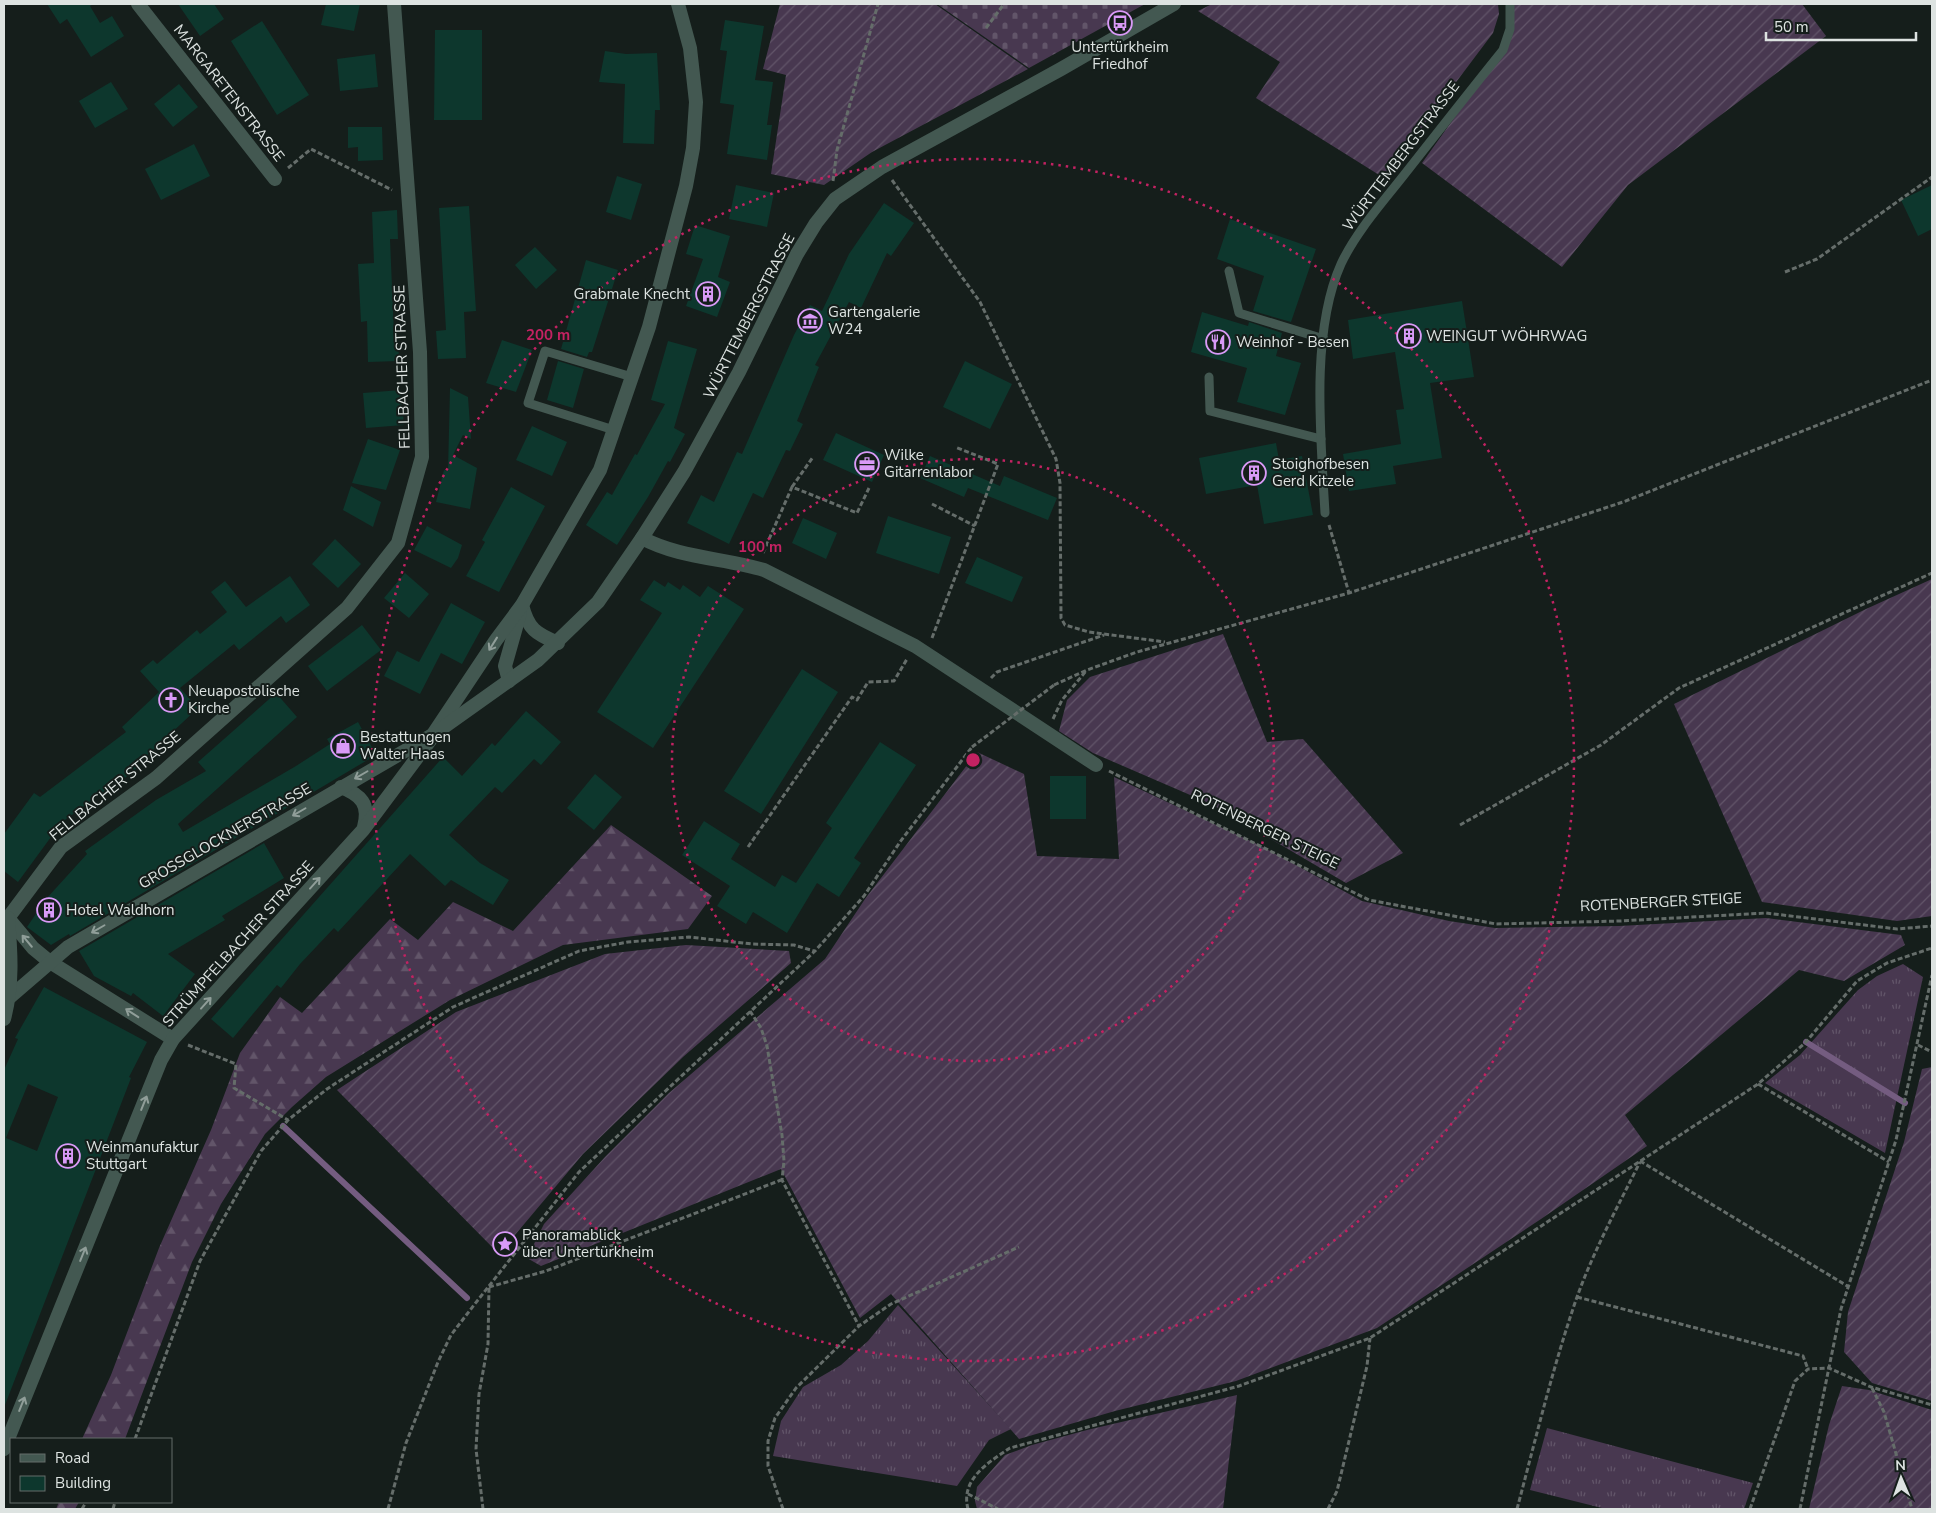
<svg xmlns="http://www.w3.org/2000/svg" width="1936" height="1513" viewBox="0 0 1936 1513" font-family="'Nunito Sans',sans-serif">
  <style>
    .grass { fill: url(#grass-tufts) }
    .forest { fill: url(#forest-firs) }
    .cemetery { fill: url(#cemetery-stones) }
    .garden { fill: url(#garden-furrows) }
    .lines { fill: none; stroke-linecap: round; stroke-linejoin: round }
    .stream { stroke: #745c80; stroke-width: 6 }
    .building { fill: #0d372d; fill-rule: evenodd }
    .path { stroke: #656d6a; stroke-width: 3; stroke-dasharray: 5 2.5; stroke-linecap: butt }
    .service { stroke: #435851; stroke-width: 9 }
    .minor { stroke: #435851; stroke-width: 14 }
    .tertiary { stroke: #435851; stroke-width: 14 }
    .path-bridge { stroke: #656d6a; stroke-width: 3; stroke-dasharray: 5 2.5; stroke-linecap: butt }
    .oneway { stroke: #909e99 }
    .ring { fill: none; stroke: #c32262; stroke-width: 2.5; stroke-dasharray: 2.5 5 }
    .labels { text-anchor: middle; stroke-width: 4; stroke-linejoin: round; paint-order: stroke }
    .poi-label { font-size: 15px; fill: #dde3e1; stroke: #151e1b; text-anchor: start }
    .street-label { font-size: 15px; fill: #dde3e1; stroke: #151e1b }
    .centre { fill: #c32262; stroke: #151e1b; stroke-width: 2.5 }
    .ring-label { font-size: 15px; text-anchor: middle; font-weight: bold; fill: #c32262; stroke: #151e1b; stroke-width: 4; stroke-linejoin: round; paint-order: stroke }
  </style>
  <defs>
    <pattern id="grass-tufts" width="24" height="20" patternUnits="userSpaceOnUse" patternTransform="scale(1.25)"><rect width="24" height="20" fill="#483850"/><path d="M3 7l-1-3M5 7V3M7 7l1-3M15 17l-1-3M17 17v-4M19 17l1-3" fill="none" stroke="#625569"/></pattern>
    <pattern id="forest-firs" width="22" height="20" patternUnits="userSpaceOnUse" patternTransform="scale(1.25)"><rect width="22" height="20" fill="#483850"/><path d="M5 1l3.5 6h-7zM16 11l3.5 6h-7z" fill="#625569"/></pattern>
    <pattern id="cemetery-stones" width="16" height="16" patternUnits="userSpaceOnUse" patternTransform="scale(1.25)"><rect width="16" height="16" fill="#483850"/><path d="M2 7V4a2 2 0 0 1 4 0v3zM10 15v-3a2 2 0 0 1 4 0v3z" fill="#625569"/></pattern>
    <pattern id="garden-furrows" width="10" height="10" patternUnits="userSpaceOnUse" patternTransform="scale(1.25)"><rect width="10" height="10" fill="#483850"/><path d="M-1 1l2-2M0 10L10 0M9 11l2-2" fill="none" stroke="#625569"/></pattern>
  </defs>
  <rect width="100%" height="100%" fill="#151e1b"/>
  <!-- grass -->
  <g class="grass">
    <path d="M1903,964L1923,977L1885,1153L1765,1083L1800,1055L1858,990L1877,976Z"/>
    <path d="M898,1305L1011,1429L989,1440L957,1486L773,1456L781,1421L803,1387L841,1365L868,1341Z"/>
    <path d="M1547,1428L1753,1483L1744,1509H1606L1530,1490Z"/>
  </g>
  <!-- forest -->
  <g class="forest">
    <path d="M611,825L712,896L688,929L563,945L450,1000L326,1077L292,1107L265,1134L221,1204L192,1262L125,1439H82L111,1375L159,1248L211,1130L240,1053L280,997L302,1013L390,919L418,940L453,902L513,931Z"/>
    <path d="M59,1502H79L75,1509H56Z"/>
  </g>
  <!-- cemetery -->
  <path class="cemetery" d="M937,4H1145L1029,68Z"/>
  <!-- garden -->
  <g class="garden">
    <path d="M780,4H935L1028,69L872,152L824,185L771,174L786,75L763,69Z"/>
    <path d="M1212,4H1498L1499,14L1493,33L1384,178L1256,98L1280,62L1198,11Z"/>
    <path d="M1514,4H1802L1826,36L1628,185L1562,267L1422,163L1512,37Z"/>
    <path d="M1932,579V916L1897,921L1762,902L1674,704L1866,609Z"/>
    <path d="M1223,634L1267,742L1303,739L1403,853L1346,883L1211,804L1093,753L1059,731L1067,700L1090,677Z"/>
    <path d="M977,752L1024,774L1037,856L1119,859L1114,777L1259,845L1362,901L1449,921L1495,928L1619,926L1766,918L1901,935L1905,945L1844,981L1799,970L1625,1115L1647,1146L1541,1219L1377,1328L1236,1381L1115,1411L1019,1439L891,1294L860,1318L781,1169L541,1266L527,1258L544,1224L605,1157L669,1093L825,959L865,899Z"/>
    <path d="M686,945L789,951L791,963L683,1057L583,1154L499,1254L337,1090L456,1012L605,954Z"/>
    <path d="M1932,1067V1401L1872,1383L1844,1352L1848,1312L1904,1142L1922,1069Z"/>
    <path d="M1842,1386L1869,1390L1932,1410V1509H1809L1829,1425Z"/>
    <path d="M1237,1395L1223,1509H977L975,1501L977,1487L1005,1455L1032,1445L1087,1430Z"/>
  </g>
  <g class="lines">
    <!-- stream -->
    <g class="stream">
      <path d="M1806,1042L1905,1103"/>
      <path d="M283,1126L467,1298"/>
    </g>
  </g>
  <!-- building -->
  <g class="building">
    <path d="M47,4H93L90,6L100,23L112,16L124,36L91,57L67,19L60,24Z"/>
    <path d="M178,4H214L224,19L200,36Z"/>
    <path d="M326,4H360L354,31L321,25Z"/>
    <path d="M725,20L764,26L755,80L773,82L767,125H772L767,160L727,154L734,105L720,103L727,51L720,50Z"/>
    <path d="M262,21L309,95L277,115L231,41Z"/>
    <path d="M435,30H482V120H434Z"/>
    <path d="M605,51L626,54L657,53L660,110H655L654,144L623,143L625,84L599,82Z"/>
    <path d="M375,54L378,87L340,91L337,59Z"/>
    <path d="M111,82L128,109L95,128L79,101Z"/>
    <path d="M179,84L198,107L173,127L154,104Z"/>
    <path d="M348,127H382L383,160L358,161V147L348,148Z"/>
    <path d="M194,144L210,176L161,200L145,169Z"/>
    <path d="M617,176L642,184L631,220L606,212Z"/>
    <path d="M736,185L774,193L767,227L729,219Z"/>
    <path d="M1932,185V229L1918,236L1901,200Z"/>
    <path d="M884,203L914,223L891,256L887,253L861,308L849,302L815,365L819,367L797,421L803,424L790,451L786,450L763,498L753,493L729,544L687,523L701,495L714,502L737,452L742,454L794,335L810,305L822,311L849,254Z"/>
    <path d="M469,206L476,311L464,312L466,358L438,359L436,331L446,330L439,208Z"/>
    <path d="M397,210L398,239H390L394,335H398L399,361L368,362L367,321L361,322L358,264L374,263L372,212Z"/>
    <path d="M1230,219L1316,249L1291,322L1253,311L1264,276L1217,259Z"/>
    <path d="M695,225L730,236L718,277L730,282L717,317L686,306L703,259L686,254Z"/>
    <path d="M535,247L557,270L536,289L515,265Z"/>
    <path d="M586,260L618,270L592,352H589L587,357L561,349Z"/>
    <path d="M1462,301L1474,377L1430,383L1442,458L1393,466L1396,484L1349,491L1343,454L1401,444L1396,410L1404,409L1395,352L1353,359L1348,320Z"/>
    <path d="M1202,312L1248,326L1249,322L1282,333L1276,356L1301,363L1285,415L1237,402L1247,368L1191,352Z"/>
    <path d="M502,340L532,350L516,392L486,383Z"/>
    <path d="M668,341L697,349L674,428L685,434L670,462L668,461L648,497L617,545L586,525L607,492L612,495L635,454L637,455L665,404L651,400Z"/>
    <path d="M558,361L584,369L573,408L547,400Z"/>
    <path d="M965,361L1012,384L990,429L943,407Z"/>
    <path d="M450,388L468,397L471,439L463,435L453,455L477,468L470,509L436,502L444,470L448,471Z"/>
    <path d="M401,390L404,425L366,428L363,393Z"/>
    <path d="M532,426L567,442L552,476L516,460Z"/>
    <path d="M836,433L884,455L872,482L823,460Z"/>
    <path d="M368,439L400,450L386,490L352,483Z"/>
    <path d="M1276,443L1279,460L1302,456L1313,515L1264,524L1257,485L1206,494L1199,458Z"/>
    <path d="M930,456L1000,486L1004,476L1057,498L1048,520L968,488L964,497L920,478Z"/>
    <path d="M351,486L381,502L373,527L343,510Z"/>
    <path d="M511,487L545,506L499,592L466,576L485,542L482,540Z"/>
    <path d="M888,516L951,537L939,574L876,553Z"/>
    <path d="M803,518L837,533L826,559L792,543Z"/>
    <path d="M427,526L462,545L458,558L451,568L414,550Z"/>
    <path d="M335,539L361,564L338,588L312,564Z"/>
    <path d="M977,557L1023,577L1012,602L965,583Z"/>
    <path d="M405,573L429,594L409,618L384,598Z"/>
    <path d="M290,576L310,605L286,623L281,616L239,650L234,644L180,688L198,708L135,767L137,768L110,790L109,788L62,822L18,882L4,871V834L34,793L40,797L126,732L122,727L159,692L140,671L153,660L157,664L197,630L200,634L227,612L211,592L225,581L246,607Z"/>
    <path d="M654,580L665,587L668,582L680,590L683,585L700,597L708,586L744,609L653,748L597,712L662,613L640,600Z"/>
    <path d="M451,603L485,622L462,664L441,653L420,694L384,676L397,651L419,662Z"/>
    <path d="M362,625L381,650L327,691L308,666Z"/>
    <path d="M802,669L838,692L761,814L724,791Z"/>
    <path d="M276,693L297,717L178,824L183,832L296,766L330,744L327,739L358,722L376,755L70,936L69,934L51,945L27,927L46,899L87,854L85,851L156,800L206,771L198,762Z"/>
    <path d="M526,711L561,742L541,765L534,759L502,793L495,787L449,835L480,863L509,880L493,905L451,880L445,886L410,854L338,932L334,928L300,964L281,988L277,985L233,1038L211,1019L443,757L462,776L492,743L495,746Z"/>
    <path d="M880,742L916,765L854,858L861,863L839,897L817,883L787,933L753,912L746,924L717,906L730,886L682,855L704,821L740,844L731,859L775,887L782,875L796,883L832,828L826,823Z"/>
    <path d="M595,774L622,797L594,830L567,808Z"/>
    <rect x="1050" y="776" width="36" height="43"/>
    <path d="M264,843L284,878L222,916L225,920L168,954L195,974L163,1016L133,993L131,996L94,976L79,951Z"/>
    <path d="M44,987L147,1042L129,1077L131,1078L5,1405L4,1070L18,1039L15,1038ZM28,1084L58,1097L37,1151L6,1138Z"/>
  </g>
  <g class="lines">
    <!-- path -->
    <g class="path">
      <path d="M986,28L1004,4"/>
      <path d="M288,168L311,149L392,190"/>
      <path d="M892,180L980,302L1056,459L1060,483L1061,618L1065,625L1089,632L1165,642"/>
      <path d="M833,181L837,150L878,4"/>
      <path d="M1785,272L1817,259L1932,177"/>
      <path d="M792,487L813,457"/>
      <path d="M932,504L975,526"/>
      <path d="M1329,525L1349,593"/>
      <path d="M763,553L792,487L857,513L869,488"/>
      <path d="M932,638L998,464L955,447"/>
      <path d="M991,678L997,672L1104,635"/>
      <path d="M1054,685L1087,670L1137,652L1349,593L1623,502L1932,380"/>
      <path d="M1053,719L1062,700L1086,671"/>
      <path d="M1109,771L1369,900L1496,924L1620,921L1766,913L1897,929L1932,926"/>
      <path d="M1460,825L1601,745L1679,688L1932,573"/>
      <path d="M748,847L852,697L857,700L868,682L894,681L907,659"/>
      <path d="M750,1011L761,1028L767,1046L782,1135L784,1161L782,1180L859,1326"/>
      <path d="M188,1045L236,1064L234,1088L288,1120"/>
      <path d="M1918,1045L1932,1052"/>
      <path d="M1758,1084L1889,1162"/>
      <path d="M1640,1161L1849,1287"/>
      <path d="M489,1287L546,1271L781,1180"/>
      <path d="M1577,1297L1803,1356L1808,1369"/>
      <path d="M1872,1388L1884,1412L1912,1509"/>
      <path d="M135,1439L200,1261L261,1151L288,1120L327,1089L453,1007L579,951L628,942L689,937L752,944L794,945L814,951"/>
      <path d="M968,1494L998,1509"/>
      <path d="M82,1509L86,1502"/>
      <path d="M113,1509L115,1502"/>
      <path d="M388,1509L406,1443L438,1362L451,1335L474,1305L579,1172L815,951L864,896L900,842L972,747"/>
      <path d="M483,1509L476,1449L479,1394L488,1344L489,1287"/>
      <path d="M783,1509L768,1466V1441L775,1418L796,1388L859,1326L891,1304L1019,1247"/>
      <path d="M968,1509C960,1479 989,1462 1010,1448L1239,1386L1370,1338L1758,1084L1806,1042L1857,981L1887,963L1932,948"/>
      <path d="M1328,1509L1337,1491L1367,1366L1370,1338"/>
      <path d="M1517,1509C1536,1438 1553,1366 1577,1297C1594,1250 1618,1206 1640,1162"/>
      <path d="M1750,1509L1795,1381L1808,1369L1829,1368L1871,1387L1932,1405"/>
      <path d="M1800,1509L1841,1309L1896,1140L1932,975"/>
    </g>
    <!-- service -->
    <g class="service">
      <path d="M1229,271L1239,313L1324,339"/>
      <path d="M1209,377L1210,411L1321,439"/>
      <path d="M614,430L528,403L545,351L632,377"/>
      <path d="M1325,513C1321,439 1310,333 1341,264C1356,232 1382,203 1404,175C1437,133 1470,91 1503,50L1510,29V4"/>
    </g>
    <!-- minor -->
    <g class="minor">
      <path d="M138,4L275,179"/>
      <path d="M642,538C679,558 724,558 764,570L915,646L1096,765"/>
      <path d="M522,605C528,629 536,634 558,643"/>
      <path d="M509,681L505,666L520,613"/>
      <path d="M434,733L496,640L522,605L600,470L649,327L686,186L693,148L696,102L690,48L678,4"/>
      <path d="M8,918L61,847L156,778L347,608L398,543L422,457L420,352L394,4"/>
    </g>
    <!-- tertiary -->
    <g class="tertiary">
      <path d="M341,787C361,795 370,804 364,827"/>
      <path d="M8,918L33,948L50,962L173,1039"/>
      <path d="M10,997L68,947L434,734L538,660L598,602L642,538L684,472L739,372L797,254L816,223L835,199L882,167L1061,69L1174,4"/>
      <path d="M4,1019C13,985 11,953 8,918"/>
      <path d="M4,1449L161,1060L173,1039L363,830L431,739"/>
    </g>
    <!-- path-bridge -->
    <path class="path-bridge" d="M972,747L1054,685"/>
  </g>
  <!-- one-way arrows -->
  <defs><path id="oneway-shaft" d="M-6 0H5M1.5-3L5.5 0L1.5 3" fill="none" stroke-width="1.6" stroke-linecap="round" stroke-linejoin="round" transform="scale(1.25)"/></defs>
  <g class="oneway">
    <use href="#oneway-shaft" transform="translate(493 644) rotate(122)"/>
    <use href="#oneway-shaft" transform="translate(361 775) rotate(150)"/>
    <use href="#oneway-shaft" transform="translate(299 812) rotate(150)"/>
    <use href="#oneway-shaft" transform="translate(315 883) rotate(-48)"/>
    <use href="#oneway-shaft" transform="translate(98 929) rotate(150)"/>
    <use href="#oneway-shaft" transform="translate(27 941) rotate(-130)"/>
    <use href="#oneway-shaft" transform="translate(206 1003) rotate(-48)"/>
    <use href="#oneway-shaft" transform="translate(132 1013) rotate(-147)"/>
    <use href="#oneway-shaft" transform="translate(144 1103) rotate(-68)"/>
    <use href="#oneway-shaft" transform="translate(83 1254) rotate(-68)"/>
    <use href="#oneway-shaft" transform="translate(22 1404) rotate(-68)"/>
  </g>
  <!-- distance rings -->
  <g class="ring">
    <circle cx="973" cy="760" r="301"/>
    <circle cx="973" cy="760" r="601"/>
  </g>
  <!-- icons -->
  <defs>
    <g id="bus-ring" transform="scale(1.25)"><circle r="9.5" fill="#151e1b" stroke="#d99af7" stroke-width="1.5"/><path d="M-5-6H5V4H4V6H2V4H-2V6H-4V4H-5ZM-3.5-4V0h7V-4ZM-3.5 1.2v1.5H-2V1.2ZM2 1.2v1.5H3.5V1.2Z" fill="#d99af7"/></g>
    <g id="building-ring" transform="scale(1.25)"><circle r="9.5" fill="#151e1b" stroke="#d99af7" stroke-width="1.5"/><path d="M-4-6H4V6H1V3H-1V6H-4ZM-2.5-4.3h1.7v1.8h-1.7ZM.8-4.3h1.7v1.8H.8ZM-2.5-1h1.7V.8h-1.7ZM.8-1h1.7V.8H.8Z" fill="#d99af7"/></g>
    <g id="museum-ring" transform="scale(1.25)"><circle r="9.5" fill="#151e1b" stroke="#d99af7" stroke-width="1.5"/><path d="M0-6L6-3V-2H-6V-3ZM-5-1h2V3h-2ZM-1-1h2V3h-2ZM3-1h2V3H3ZM-6 4H6V6H-6Z" fill="#d99af7"/></g>
    <g id="restaurant-ring" transform="scale(1.25)"><circle r="9.5" fill="#151e1b" stroke="#d99af7" stroke-width="1.5"/><path d="M-5-6h1v4h1v-4h1v4h1v-4h1v5L-1.5 .5V6h-2V.5L-5-1ZM5-6V6H3V1.5H1.5Q1.5-4 5-6Z" fill="#d99af7"/></g>
    <g id="office-ring" transform="scale(1.25)"><circle r="9.5" fill="#151e1b" stroke="#d99af7" stroke-width="1.5"/><path d="M-6-3h4V-5.5h4V-3h4V5H-6ZM-1-4.5V-3h2v-1.5ZM-6 0V1H6V0Z" fill="#d99af7"/></g>
    <g id="church-ring" transform="scale(1.25)"><circle r="9.5" fill="#151e1b" stroke="#d99af7" stroke-width="1.5"/><path d="M-1.2-6h2.4v3.5h3.3v2.4h-3.3V6h-2.4V-.1h-3.3v-2.4h3.3Z" fill="#d99af7"/></g>
    <g id="shop-ring" transform="scale(1.25)"><circle r="9.5" fill="#151e1b" stroke="#d99af7" stroke-width="1.5"/><path d="M-5-2.5h2.3a2.7 3.5 0 0 1 5.4 0H5L5.5 6h-11ZM-1.5-2.5h3a1.5 2.3 0 0 0-3 0Z" fill="#d99af7"/></g>
    <g id="sight-ring" transform="scale(1.25)"><circle r="9.5" fill="#151e1b" stroke="#d99af7" stroke-width="1.5"/><path d="M0-6L1.8-2.2L6-1.7L2.9 1.2L3.7 5.4L0 3.3L-3.7 5.4L-2.9 1.2L-6-1.7L-1.8-2.2Z" fill="#d99af7"/></g>
  </defs>
  <g fill-rule="evenodd">
    <use href="#bus-ring" x="1120" y="23"/>
    <use href="#building-ring" x="708" y="294"/>
    <use href="#museum-ring" x="810" y="321"/>
    <use href="#building-ring" x="1409" y="336"/>
    <use href="#restaurant-ring" x="1218" y="342"/>
    <use href="#office-ring" x="867" y="464"/>
    <use href="#building-ring" x="1254" y="473"/>
    <use href="#church-ring" x="171" y="700"/>
    <use href="#shop-ring" x="343" y="746"/>
    <use href="#building-ring" x="49" y="910"/>
    <use href="#building-ring" x="68" y="1156"/>
    <use href="#sight-ring" x="505" y="1244"/>
  </g>
  <g class="labels">
    <!-- poi labels -->
    <g class="poi-label">
      <text x="1120" y="52" text-anchor="middle">Untertürkheim<tspan x="1120" dy="17">Friedhof</tspan></text>
      <text x="690" y="299" text-anchor="end">Grabmale Knecht</text>
      <text x="828" y="317">Gartengalerie<tspan x="828" dy="17">W24</tspan></text>
      <text x="1426" y="341">WEINGUT WÖHRWAG</text>
      <text x="1236" y="347">Weinhof - Besen</text>
      <text x="884" y="460">Wilke<tspan x="884" dy="17">Gitarrenlabor</tspan></text>
      <text x="1272" y="469">Stoighofbesen<tspan x="1272" dy="17">Gerd Kitzele</tspan></text>
      <text x="188" y="696">Neuapostolische<tspan x="188" dy="17">Kirche</tspan></text>
      <text x="360" y="742">Bestattungen<tspan x="360" dy="17">Walter Haas</tspan></text>
      <text x="66" y="915">Hotel Waldhorn</text>
      <text x="86" y="1152">Weinmanufaktur<tspan x="86" dy="17">Stuttgart</tspan></text>
      <text x="522" y="1240">Panoramablick<tspan x="522" dy="17">über Untertürkheim</tspan></text>
    </g>
    <!-- street labels -->
    <g class="street-label">
      <text transform="translate(229 93) rotate(52)" y="5">MARGARETENSTRASSE</text>
      <text transform="translate(1401 156) rotate(-53)" y="5">WÜRTTEMBERGSTRASSE</text>
      <text transform="translate(749 316) rotate(-63)" y="5">WÜRTTEMBERGSTRASSE</text>
      <text transform="translate(402 367) rotate(-92)" y="5">FELLBACHER STRASSE</text>
      <text transform="translate(115 786) rotate(-39)" y="5">FELLBACHER STRASSE</text>
      <text transform="translate(1265 829) rotate(26)" y="5">ROTENBERGER STEIGE</text>
      <text transform="translate(225 836) rotate(-30)" y="5">GROSSGLOCKNERSTRASSE</text>
      <text transform="translate(1661 902) rotate(-3)" y="5">ROTENBERGER STEIGE</text>
      <text transform="translate(238 944) rotate(-48)" y="5">STRÜMPFELBACHER STRASSE</text>
    </g>
  </g>
  <circle cx="973" cy="760" r="8" class="centre"/>
  <g class="ring-label">
    <text x="548" y="340">200 m</text>
    <text x="760" y="552">100 m</text>
  </g>
  <!-- border -->
  <rect width="1936" height="1513" fill="none" stroke="#dde3e1" stroke-width="10"/>
  <!-- legend -->
  <rect x="10" y="1438" width="162" height="65" fill="#151e1b" stroke="#656d6a"/>
  <rect x="20" y="1454" width="25" height="8" fill="#435851" stroke="#656d6a"/>
  <text x="55" y="1463" font-size="15" fill="#dde3e1">Road</text>
  <rect x="20" y="1476" width="25" height="15" fill="#0d372d" stroke="#656d6a"/>
  <text x="55" y="1488" font-size="15" fill="#dde3e1">Building</text>
  <!-- north arrow -->
  <g transform="translate(1901 1478) rotate(358)" stroke="#151e1b" stroke-width="4" paint-order="stroke">
  <path d="M0-4L9 19L0 12L-9 19Z" fill="#dde3e1"/>
  <text y="-8" font-size="14" font-weight="bold" text-anchor="middle" fill="#dde3e1">N</text>
  </g>
  <!-- scale -->
  <path d="M1766 32v8h150v-8" fill="none" stroke="#dde3e1" stroke-width="2.5"/>
  <text x="1774" y="32" font-size="15" fill="#dde3e1" stroke="#151e1b" stroke-width="4" paint-order="stroke">50 m</text>
</svg>
